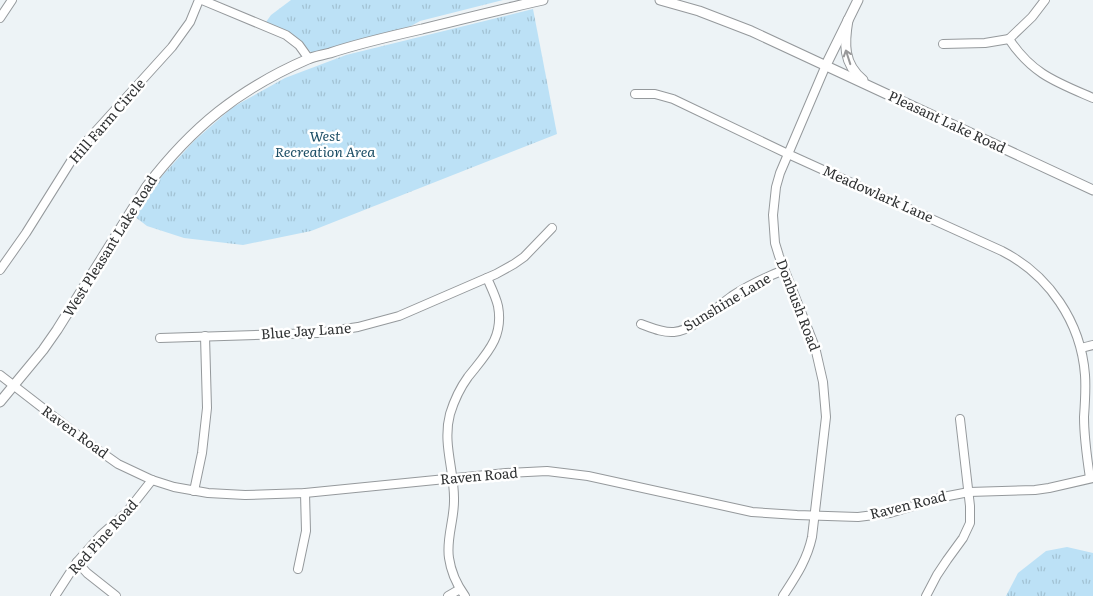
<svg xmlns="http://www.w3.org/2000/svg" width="1093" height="596" viewBox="0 0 1093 596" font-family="Literata,serif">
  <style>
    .park { fill: url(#park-tufts) }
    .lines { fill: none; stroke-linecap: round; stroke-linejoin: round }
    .minor-casing { stroke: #95999c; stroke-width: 10 }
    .tertiary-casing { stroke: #95999c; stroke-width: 11 }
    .minor { stroke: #fff; stroke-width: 8 }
    .tertiary { stroke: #fff; stroke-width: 9 }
    .oneway { stroke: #989899 }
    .labels { text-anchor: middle; stroke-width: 5; stroke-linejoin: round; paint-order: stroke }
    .street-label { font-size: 14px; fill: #303233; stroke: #fff }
    .park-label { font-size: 14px; font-style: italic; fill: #1c4e66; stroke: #fff }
  </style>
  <defs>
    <pattern id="park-tufts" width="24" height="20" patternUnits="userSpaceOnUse" patternTransform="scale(1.25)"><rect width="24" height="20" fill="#bce1f6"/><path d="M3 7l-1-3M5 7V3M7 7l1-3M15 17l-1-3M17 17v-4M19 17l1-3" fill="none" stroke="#a2c2d3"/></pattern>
  </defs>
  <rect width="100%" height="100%" fill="#edf3f6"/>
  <!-- park -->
  <g class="park">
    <path d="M291,0H503L420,21L411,26L312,53C298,39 283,31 266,22L271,15Z"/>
    <path d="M533,9L557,134L311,231L243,245L184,238L147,226L134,216L162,176L194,141L233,107L285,78L346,55Z"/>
    <path d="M1067,547L1093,553V596H1006L1018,573L1046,551Z"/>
  </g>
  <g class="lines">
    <!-- minor casing -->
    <g class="minor-casing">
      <g id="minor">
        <path d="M202,0L286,35L299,45L309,59"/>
        <path d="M0,18L12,0"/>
        <path d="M1009,39C1032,74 1056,82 1093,98"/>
        <path d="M1009,39L1032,17L1045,0"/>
        <path d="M943,44L985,43L1009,39"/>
        <path d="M635,94H655L673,99L788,154L1002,251C1049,275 1081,322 1085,375C1086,389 1085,403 1084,417C1084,438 1087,458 1090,478"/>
        <path d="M0,270L26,233L73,158L85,143L172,47L190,22L199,0"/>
        <path d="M641,324C652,328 663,333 674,332C695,330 716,307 732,296C749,285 766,277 784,270"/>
        <path d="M160,338L317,333L358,327L399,316L496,274L514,264L524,257L552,228"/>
        <path d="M1081,348L1093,345"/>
        <path d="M0,375L84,440L118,464L152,480L174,487L208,493L245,495L305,493L506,473L547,471L588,476L752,512L797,515L858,517L890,513L943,497L969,492L1035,490L1049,488L1093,478"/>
        <path d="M194,491L202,453L207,408L205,336"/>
        <path d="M77,562L87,573L116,596"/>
        <path d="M298,569L306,531L305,493"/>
        <path d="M55,596L77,562L101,535L126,513L152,480"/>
        <path d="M448,596L460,589"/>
        <path d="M465,596C457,585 451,572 449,558C446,539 454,521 454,501C455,472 442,444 450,414C454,401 460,388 468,377C486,354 504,338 498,306C496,297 491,287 487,278"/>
        <path d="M783,596C796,576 807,560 812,537L826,417L823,382L815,347L779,256L775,243L773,215L776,187L780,173L826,65"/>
        <path d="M926,596L937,575L947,560L963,538L970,523V506L960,419"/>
      </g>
    </g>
    <!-- tertiary casing -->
    <g class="tertiary-casing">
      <g id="tertiary">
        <path d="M660,0L699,11L751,31L1093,190"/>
        <path d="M848,20C844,43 843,64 863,80"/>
        <path d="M826,65L858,0"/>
        <path d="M0,402L43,350L57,330L147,186C192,127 239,89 308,59C315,56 323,55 330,53C360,43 391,36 422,29C462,19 502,9 543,0"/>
      </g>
    </g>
    <!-- minor -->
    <use href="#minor" class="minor"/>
    <!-- tertiary -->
    <use href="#tertiary" class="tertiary"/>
  </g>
  <!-- one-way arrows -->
  <defs><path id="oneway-shaft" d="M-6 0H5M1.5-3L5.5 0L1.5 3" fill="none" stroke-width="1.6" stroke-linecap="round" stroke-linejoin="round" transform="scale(1.25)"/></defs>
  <use class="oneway" href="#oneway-shaft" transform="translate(848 57) rotate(-108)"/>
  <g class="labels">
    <!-- street labels -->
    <g class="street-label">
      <text transform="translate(107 121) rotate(-49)" y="5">Hill Farm Circle</text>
      <text transform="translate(947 122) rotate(25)" y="5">Pleasant Lake Road</text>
      <text transform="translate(878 194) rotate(24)" y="5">Meadowlark Lane</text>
      <text transform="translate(110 246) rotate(-58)" y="5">West Pleasant Lake Road</text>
      <text transform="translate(727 302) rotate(-31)" y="5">Sunshine Lane</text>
      <text transform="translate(798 305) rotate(69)" y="5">Donbush Road</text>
      <text transform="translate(306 331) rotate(-4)" y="5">Blue Jay Lane</text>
      <text transform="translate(75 432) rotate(36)" y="5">Raven Road</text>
      <text transform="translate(479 476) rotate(-5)" y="5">Raven Road</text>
      <text transform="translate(908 505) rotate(-14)" y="5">Raven Road</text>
      <text transform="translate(103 537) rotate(-48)" y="5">Red Pine Road</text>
    </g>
    <!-- park labels -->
    <g class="park-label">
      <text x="325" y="141">West<tspan x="325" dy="16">Recreation Area</tspan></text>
    </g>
  </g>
</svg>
